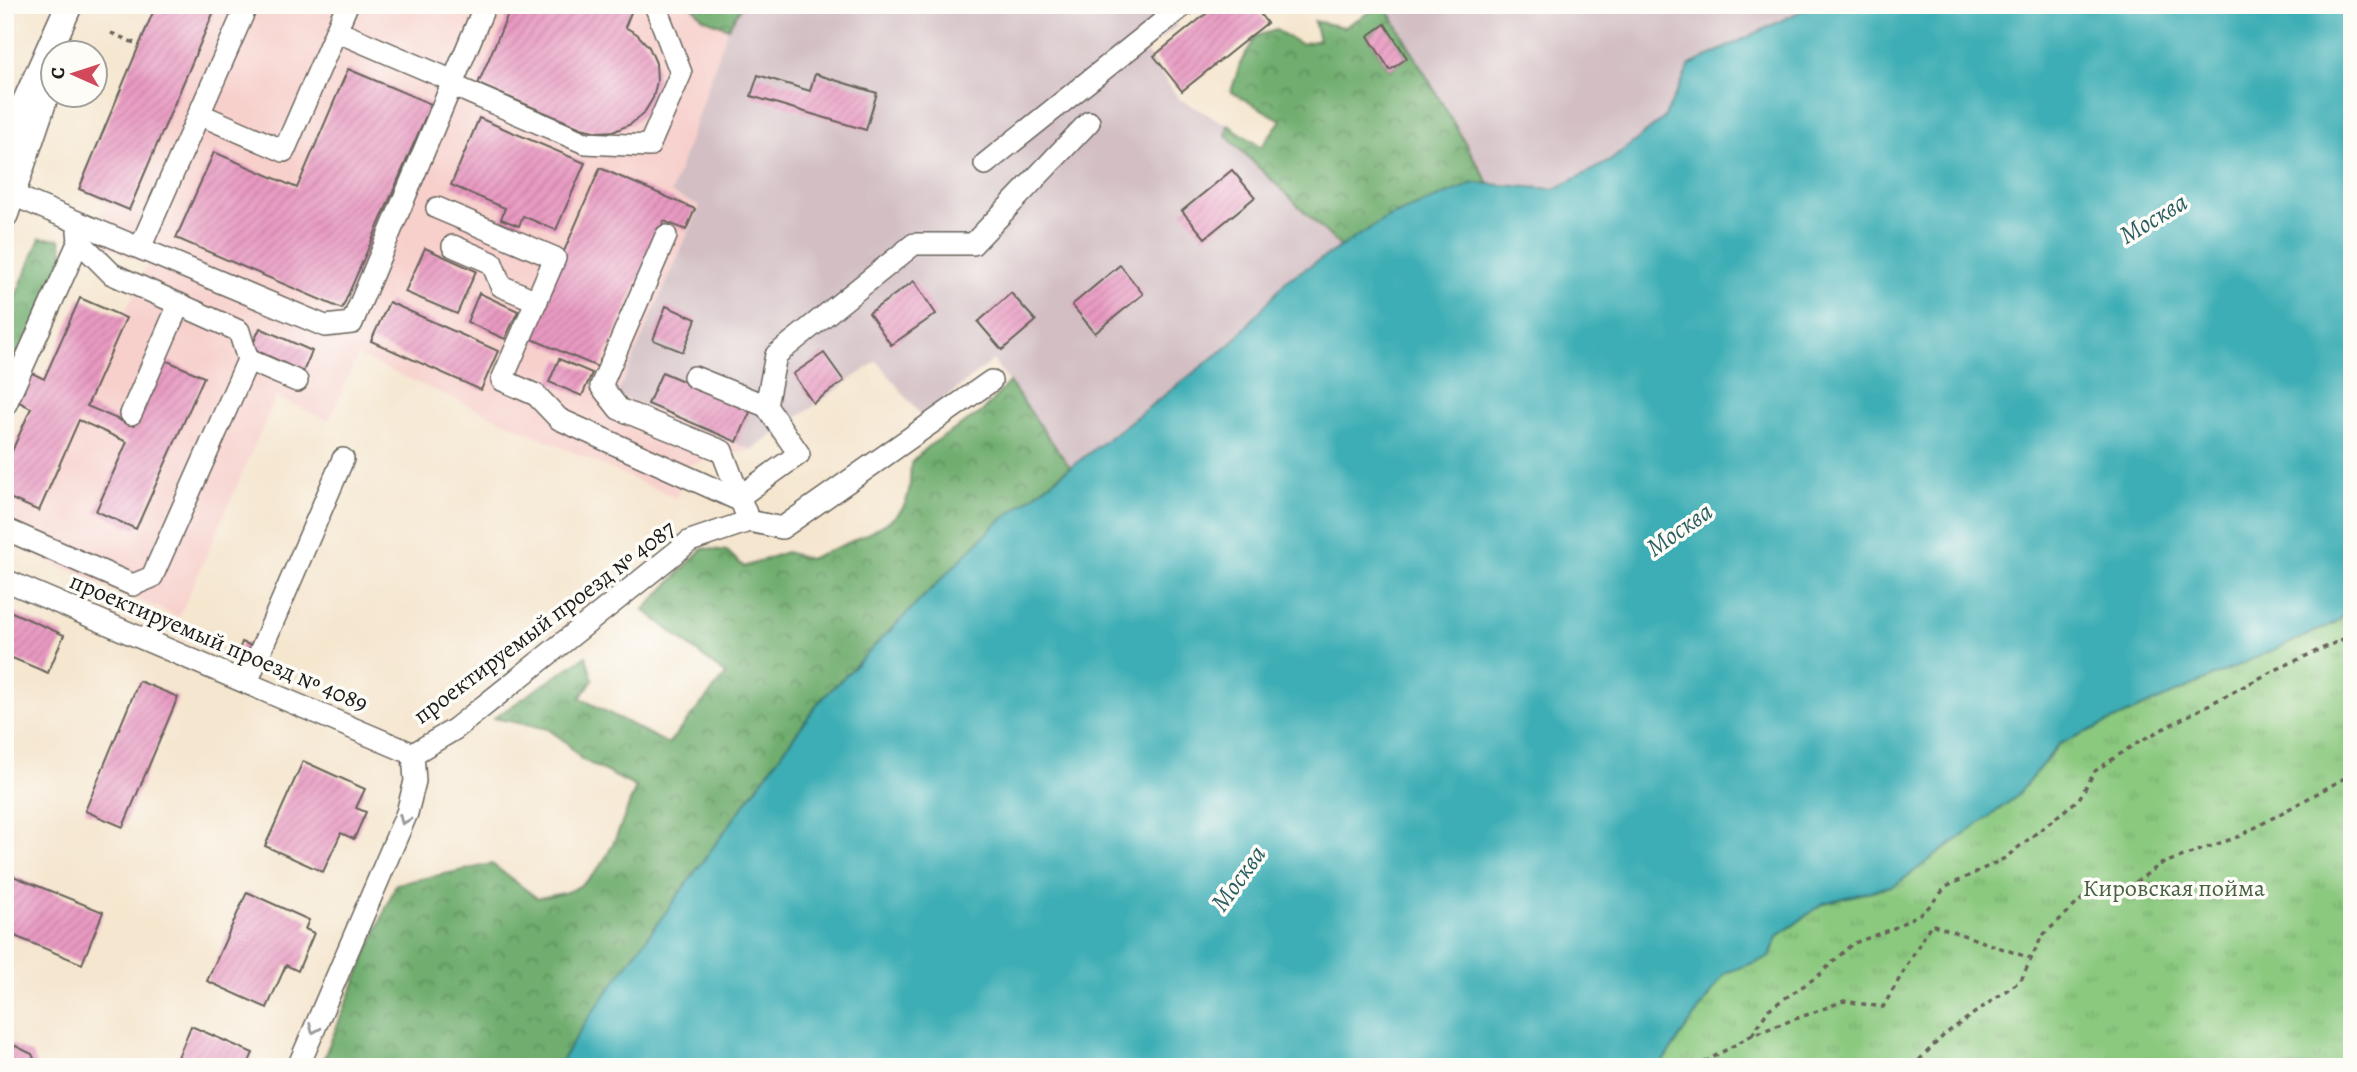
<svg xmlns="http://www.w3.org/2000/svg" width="2357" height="1072" viewBox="0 0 2357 1072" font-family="Alegreya,serif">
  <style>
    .built { fill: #f7d0cc }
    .industrial { fill: #d2bec3 }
    .forest { fill: url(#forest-crowns); stroke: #466445; stroke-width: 2; fill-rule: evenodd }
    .park { fill: url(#park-tufts); stroke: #54724e; stroke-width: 2 }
    .water { fill: #3daeb5; stroke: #2c6568; stroke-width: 2 }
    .building { fill: url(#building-hatch) }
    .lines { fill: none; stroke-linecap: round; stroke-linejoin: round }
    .minor-casing { stroke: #68635b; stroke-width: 24 }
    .major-casing { stroke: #68635b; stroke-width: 29 }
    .path { stroke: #68635b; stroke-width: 3.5; stroke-dasharray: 5 5; stroke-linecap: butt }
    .minor { stroke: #fff; stroke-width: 21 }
    .major { stroke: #fff; stroke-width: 26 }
    .oneway { stroke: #999 }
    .labels { text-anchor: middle; stroke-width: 7; stroke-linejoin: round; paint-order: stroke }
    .street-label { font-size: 24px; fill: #1c1c1c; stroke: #fdfcf7 }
    .park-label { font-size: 24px; fill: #486144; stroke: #fdfcf7 }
    .water-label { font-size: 26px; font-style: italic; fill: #2b5e61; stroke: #fdfcf7 }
  </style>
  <defs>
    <pattern id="forest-crowns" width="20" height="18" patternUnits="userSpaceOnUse" patternTransform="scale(1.75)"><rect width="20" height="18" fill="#70ad6e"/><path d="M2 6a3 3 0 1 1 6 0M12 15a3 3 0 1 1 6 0" fill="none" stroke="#5b8c5a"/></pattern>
    <pattern id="park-tufts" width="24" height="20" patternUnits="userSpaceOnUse" patternTransform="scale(1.75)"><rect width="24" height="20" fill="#8bc97f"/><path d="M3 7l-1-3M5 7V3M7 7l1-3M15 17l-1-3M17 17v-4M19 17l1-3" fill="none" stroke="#77ac6d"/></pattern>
    <pattern id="building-hatch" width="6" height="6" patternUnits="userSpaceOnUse" patternTransform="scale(1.75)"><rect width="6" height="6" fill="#e899c1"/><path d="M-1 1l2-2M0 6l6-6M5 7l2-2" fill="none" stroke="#c683a5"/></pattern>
  </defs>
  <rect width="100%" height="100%" fill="#fdfcf7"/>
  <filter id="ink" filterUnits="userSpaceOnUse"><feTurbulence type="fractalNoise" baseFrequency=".0143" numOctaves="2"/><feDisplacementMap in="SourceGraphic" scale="14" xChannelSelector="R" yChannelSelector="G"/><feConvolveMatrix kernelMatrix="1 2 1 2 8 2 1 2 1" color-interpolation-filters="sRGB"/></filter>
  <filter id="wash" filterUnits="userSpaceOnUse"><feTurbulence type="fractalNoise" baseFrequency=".00686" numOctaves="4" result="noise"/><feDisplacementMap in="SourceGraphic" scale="28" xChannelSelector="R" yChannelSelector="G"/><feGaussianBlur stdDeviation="1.57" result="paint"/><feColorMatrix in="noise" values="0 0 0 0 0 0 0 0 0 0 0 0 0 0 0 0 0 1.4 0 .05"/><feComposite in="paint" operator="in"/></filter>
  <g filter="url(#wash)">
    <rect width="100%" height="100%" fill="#f5e6cf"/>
    <!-- built -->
    <path class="built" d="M156,5H692L703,18L728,28L671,193L700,205L617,395L752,450L691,464L676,498L357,356L329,421L276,397L179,617L5,543V467L31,408L17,401L30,372L44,379L80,298L123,317L147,264L90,239L106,201L79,189Z"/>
    <!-- industrial -->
    <g class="industrial">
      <path d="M742,5H1161L1177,26L1145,51L1179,99L1228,125L1226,136L1341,247L1287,280L1231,344L1070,467L993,360L922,417L877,361L752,450L617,395L700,206L671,193L728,28Z"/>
      <path d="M1385,5H1813L1690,65L1664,118L1610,161L1555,189L1489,184Z"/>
    </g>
    <!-- forest -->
    <g class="forest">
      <path d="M742,5L728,28L703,18L692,6Z"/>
      <path d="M1382,5H1385L1489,184L1474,183L1387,218L1341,247L1226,136L1228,125L1261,147L1281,120L1231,92L1240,64L1256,36L1276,30L1301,44L1319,40L1314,21L1344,27ZM1385,25L1407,58L1390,70L1368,36Z"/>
      <path d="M40,238L60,239L64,256L31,337L11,362L5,356V322Z"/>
      <path d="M1009,382L1070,467L994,526L820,701L589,1017L561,1061L552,1067H320L396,884L492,864L537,898C547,896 560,895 569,891C608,877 621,822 636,787L581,759L566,742L548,729L494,718L586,656L593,680L580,698L668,744L726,675L644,610L703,548L727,551L744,567L786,552L809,559C832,549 892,528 904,506C911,493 910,477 911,463L927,447L982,412Z"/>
    </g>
    <!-- park -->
    <path class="park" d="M2352,608V1067H1659L1725,973L1770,957L1777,937L1824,903L1895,885L2016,797L2059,744L2335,623Z"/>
    <!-- water -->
    <path class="water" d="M1813,5H2352V608L2335,623L2059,744L2016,797L1895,885L1824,903L1777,937L1770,957L1725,973L1659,1067H552L561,1061L589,1017L820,701L994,526L1231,344L1287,280L1387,218L1474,183L1555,189L1610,161L1664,118L1690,65Z"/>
    <g id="blocks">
      <!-- building -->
      <g class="building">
        <path d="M156,5H206L215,9L129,210L79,189Z"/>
        <path d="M512,5H634L625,27L637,34L649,47L656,63L657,81L653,98L644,113L631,124L615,131L598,132L581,128L478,84Z"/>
        <path d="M1217,5H1253L1267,23L1182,91L1154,56Z"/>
        <path d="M1385,24L1407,58L1390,70L1368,36Z"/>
        <path d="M348,69L431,104L342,309L176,238L214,152L297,188Z"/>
        <path d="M815,74L877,93L866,130L751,96L758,75L810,91Z"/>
        <path d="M479,118L585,163L556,230L523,216L519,226L501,219L505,208L451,185Z"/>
        <path d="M600,168L695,209L686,230L664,221L600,368L527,337Z"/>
        <path d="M1232,170L1255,197L1205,238L1182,211Z"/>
        <path d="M425,248L476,271L457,314L405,292Z"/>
        <path d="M1120,265L1143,294L1095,333L1072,305Z"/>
        <path d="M914,281L936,314L891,345L869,313Z"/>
        <path d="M479,293L518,311L505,339L467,322Z"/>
        <path d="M1011,293L1036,321L1002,350L978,322Z"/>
        <path d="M80,298L126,318L87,406L133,426L163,359L204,377L136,529L96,511L127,442L79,420L39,511L5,496V467L31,408L17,401L30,372L44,379Z"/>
        <path d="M389,302L498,351L481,390L371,341Z"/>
        <path d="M666,306L696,319L683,352L653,340Z"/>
        <path d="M260,328L312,351L303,372L251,348Z"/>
        <path d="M824,353L844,381L813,403L793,374Z"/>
        <path d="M559,359L592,373L582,396L549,382Z"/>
        <path d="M662,372L751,410L737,442L648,404Z"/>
        <path d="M5,609L64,635L48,673L5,655Z"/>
        <path d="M242,642L255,647L249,660L237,655Z"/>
        <path d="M139,681L178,697L123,827L85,811Z"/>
        <path d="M303,761L365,789L356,808L366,812L354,839L341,833L323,872L265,846Z"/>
        <path d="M13,876L103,912L82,964L5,932V896Z"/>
        <path d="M247,892L309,920L305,929L314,933L298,971L286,965L267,1008L207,981Z"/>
        <path d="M191,1026L253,1053L249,1062L260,1067H174Z"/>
        <path d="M5,1041L32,1054L36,1063L34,1067H5Z"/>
      </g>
    </g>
  </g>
  <g filter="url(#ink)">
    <use href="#blocks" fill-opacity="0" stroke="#68635b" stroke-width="2"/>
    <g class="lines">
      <!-- minor casing -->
      <g class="minor-casing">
        <g id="minor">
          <path d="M347,5L336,31L453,81"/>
          <path d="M452,85L585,143L649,146L681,73L655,5"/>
          <path d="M199,114L284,151L336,31"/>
          <path d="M985,164L1184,5"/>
          <path d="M13,195L325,326L352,323L485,5"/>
          <path d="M437,208L555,258L502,380L536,395L559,419L741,501L749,521"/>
          <path d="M666,236L601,386L619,409L722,451L741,501"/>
          <path d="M79,241L112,274L239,331L248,360"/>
          <path d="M453,246L492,263L501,286L537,301"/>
          <path d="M140,248L247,5"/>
          <path d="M694,377L766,406L799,454L739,497"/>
          <path d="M5,406L79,241L78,231"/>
          <path d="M766,406L776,355L914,244H973L1089,122"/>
          <path d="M131,414L179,304"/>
          <path d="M749,521L782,528L991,381"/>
          <path d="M5,529L133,585L152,577L248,360L297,381"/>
          <path d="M5,580L413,754"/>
          <path d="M247,682L343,459"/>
          <path d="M413,754L455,729L690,541L749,521"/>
          <path d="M298,1067L407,813L415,781L413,754"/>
        </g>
      </g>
      <!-- major casing -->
      <g class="major-casing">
        <g id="major">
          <path d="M5,148L69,5"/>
          <path d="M5,214L46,93"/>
        </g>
      </g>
      <!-- path -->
      <g class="path">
        <path d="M111,33L139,45"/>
        <path d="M1752,1035L1769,1009L1818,976L1852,944L1894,928L1925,911L1946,887L2005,858L2079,799L2095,771L2138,742L2273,671L2352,635"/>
        <path d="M1696,1067L1752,1035L1844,1001L1883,1007L1931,924L2030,958"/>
        <path d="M1912,1067L1945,1034L2021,980L2042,936L2083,898L2129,887L2161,864L2240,836L2352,774"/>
      </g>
      <!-- minor -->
      <use href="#minor" class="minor"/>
      <!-- major -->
      <use href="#major" class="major"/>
    </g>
    <!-- one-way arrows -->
    <defs><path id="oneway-chevron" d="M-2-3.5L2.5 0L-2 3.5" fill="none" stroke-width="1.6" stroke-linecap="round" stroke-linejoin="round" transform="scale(1.75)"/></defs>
    <g class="oneway">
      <use href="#oneway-chevron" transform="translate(404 820) rotate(112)"/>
      <use href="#oneway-chevron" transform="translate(314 1029) rotate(113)"/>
    </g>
  </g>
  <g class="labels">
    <!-- street labels -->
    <g class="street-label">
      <text transform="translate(544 622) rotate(-37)" y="8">проектируемый проезд № 4087</text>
      <text transform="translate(219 642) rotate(23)" y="8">проектируемый проезд № 4089</text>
    </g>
    <!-- park labels -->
    <g class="park-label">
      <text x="2174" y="896">Кировская пойма</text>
    </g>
    <!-- water labels -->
    <g class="water-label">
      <text transform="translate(2153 218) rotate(-31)" y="9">Москва</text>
      <text transform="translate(1679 529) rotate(-35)" y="9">Москва</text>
      <text transform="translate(1238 878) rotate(-54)" y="9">Москва</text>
    </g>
  </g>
  <!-- margin -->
  <rect width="2357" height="1072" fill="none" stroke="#fdfcf7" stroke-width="28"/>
  <!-- north arrow -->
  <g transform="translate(74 74) rotate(273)"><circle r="33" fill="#fdfcf7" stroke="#a3a29f" stroke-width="2"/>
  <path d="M0-5L12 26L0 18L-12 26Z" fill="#d1495b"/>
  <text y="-10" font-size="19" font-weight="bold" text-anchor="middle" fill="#1c1c1c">С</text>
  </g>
</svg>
